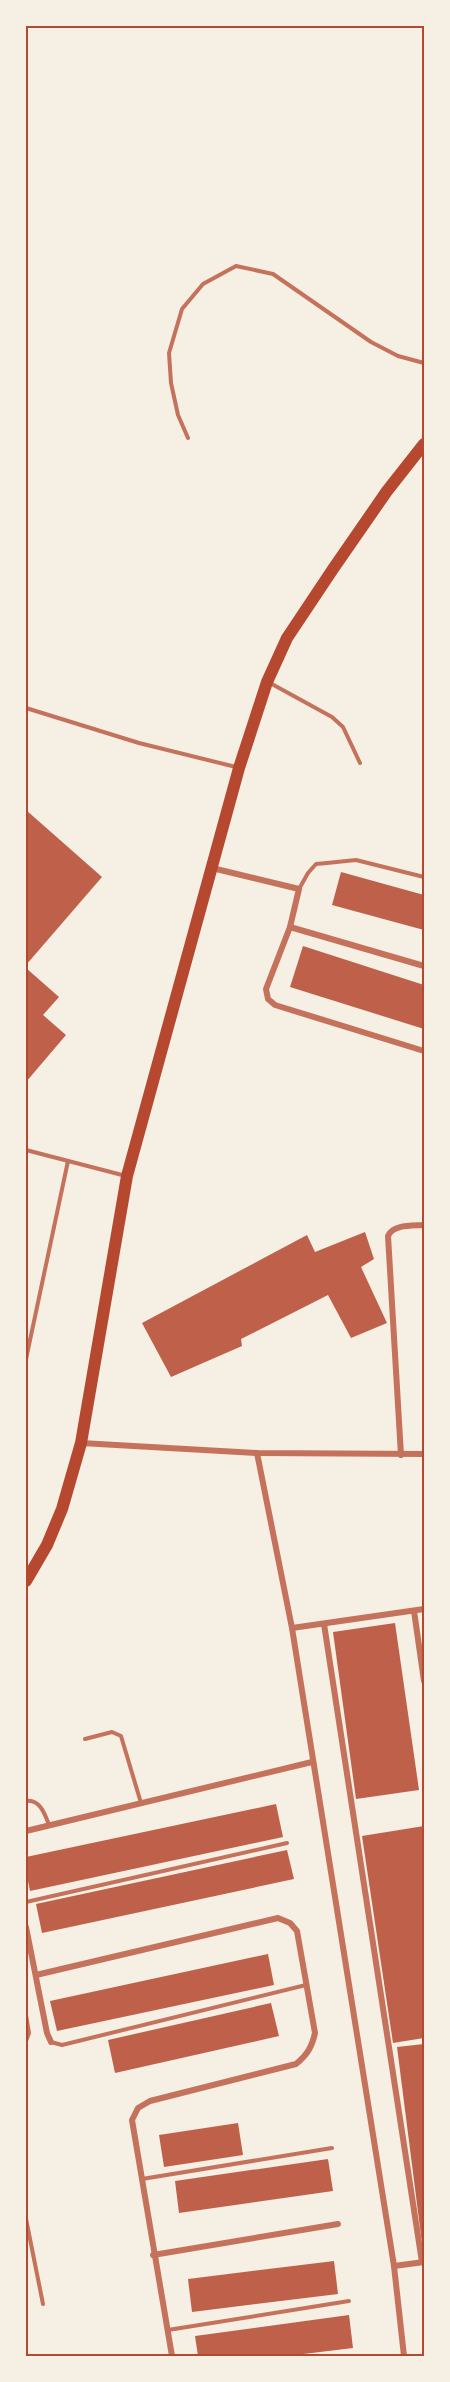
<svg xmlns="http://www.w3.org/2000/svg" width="450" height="2382" font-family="'Sofia Sans Condensed',sans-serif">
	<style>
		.building { fill: #bf614a }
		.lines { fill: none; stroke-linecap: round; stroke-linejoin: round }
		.service { stroke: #c5725c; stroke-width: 4 }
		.minor { stroke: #c5725c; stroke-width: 6 }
		.primary { stroke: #b5482f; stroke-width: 12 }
		.neatline { fill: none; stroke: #b5482f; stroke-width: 2 }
	</style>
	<rect width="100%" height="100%" fill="#f6efe4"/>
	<!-- building -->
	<g class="building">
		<polygon points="26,810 102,877 26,965"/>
		<polygon points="341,872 424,895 424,930 332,905"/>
		<polygon points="303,946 424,985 424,1029 290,987"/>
		<polygon points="26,968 59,997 43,1015 66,1035 26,1082"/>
		<polygon points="365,1232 374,1259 361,1267 387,1323 351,1338 328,1295 241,1339 242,1346 171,1377 142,1323 307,1235 315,1252"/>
		<polygon points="395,1623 419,1790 356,1799 333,1632"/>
		<polygon points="276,1804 283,1837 30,1891 26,1871 26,1857"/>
		<polygon points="424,1826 424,2038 393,2043 362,1836"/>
		<polygon points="287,1850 294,1879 42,1933 36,1904"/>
		<polygon points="268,1954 274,1985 57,2031 50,2001"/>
		<polygon points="271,2003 279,2036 115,2073 108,2040"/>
		<polygon points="424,2044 424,2251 423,2251 397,2047"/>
		<polygon points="238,2123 243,2155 164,2167 159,2135"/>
		<polygon points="328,2159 333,2191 179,2213 175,2181"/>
		<polygon points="334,2261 338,2294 192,2312 188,2279"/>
		<polygon points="349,2315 353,2348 287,2356 198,2356 195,2336"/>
	</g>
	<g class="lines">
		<!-- service -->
		<g class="service">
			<polyline points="188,438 178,415 171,383 169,353 182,309 203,284 236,266 273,274 371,342 398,356 424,363"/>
			<polyline points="270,683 332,717 343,727 360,763"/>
			<polyline points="26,708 139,743 236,767"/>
			<polyline points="299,889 308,873 316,864 327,863 356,860 424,877"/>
			<polyline points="26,1150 126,1176"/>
			<polyline points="26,1359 68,1161"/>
			<polyline points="85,1739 112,1732 121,1736 141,1803"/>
			<path d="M26,1801C40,1799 45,1814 49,1825"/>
			<polyline points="26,1902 287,1843"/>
			<polyline points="26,2015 29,2033 26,2041"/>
			<polyline points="51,2042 62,2045 306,1985"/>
			<polyline points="142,2179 332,2148"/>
			<polyline points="26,2219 43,2304"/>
			<polyline points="168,2330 349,2301"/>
		</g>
		<!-- minor -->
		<g class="minor">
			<polyline points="212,868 299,889 290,927 266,989 268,999 275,1005 424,1051"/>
			<polyline points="290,927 424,966"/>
			<polyline points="81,1443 257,1453 424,1454"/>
			<polyline points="257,1453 292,1628 394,2266 404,2356"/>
			<path d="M401,1455L388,1236C393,1224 413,1226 424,1225"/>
			<polyline points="414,1611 424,1681"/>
			<polyline points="324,1624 422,2262"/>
			<polyline points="292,1628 424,1609"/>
			<polyline points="26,1831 312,1762"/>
			<polyline points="26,1927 47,2033 51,2042"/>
			<path d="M36,1975L278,1918L290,1923L297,1931L315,2033C312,2047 307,2055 296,2064L150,2101L138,2108L132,2120L172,2356"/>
			<polyline points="153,2255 338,2224"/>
			<polyline points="394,2266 424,2262"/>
		</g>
		<!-- primary -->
		<polyline class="primary" points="26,1581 47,1545 62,1509 81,1443 127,1176 239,768 267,682 287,638 333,569 387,491 424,444"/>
	</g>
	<!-- border -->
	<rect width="450" height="2382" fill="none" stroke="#f6efe4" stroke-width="54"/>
	<rect x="27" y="27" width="396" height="2328" class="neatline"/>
</svg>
